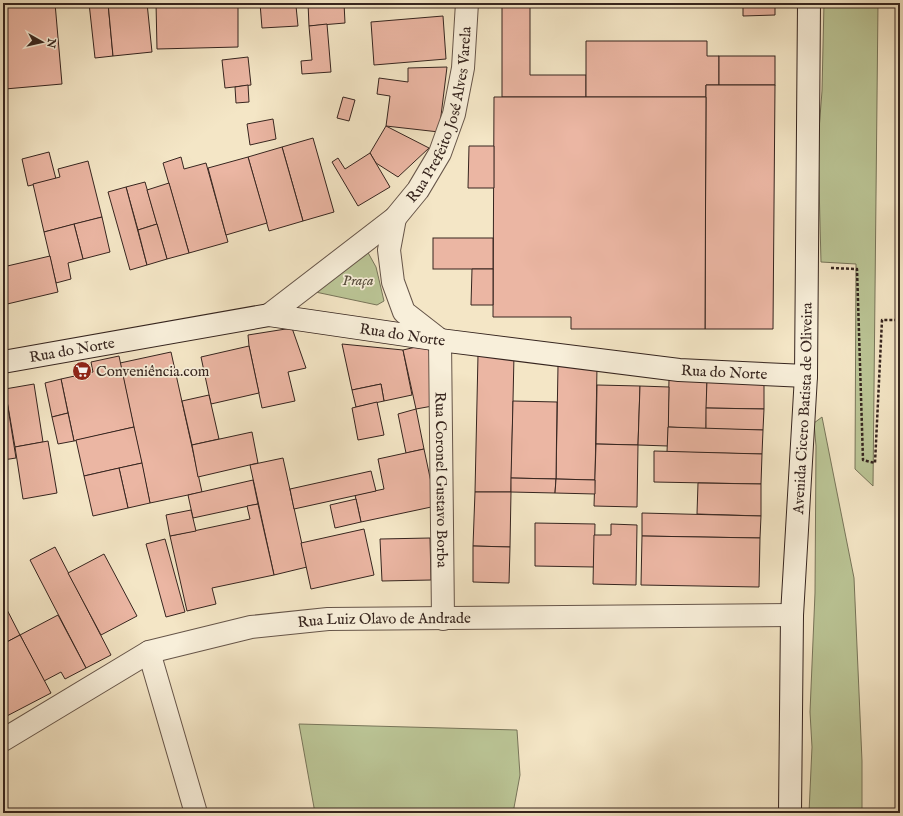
<svg xmlns="http://www.w3.org/2000/svg" width="903" height="816" font-family="'IM FELL English',serif">
	<style>
		.green { fill: #bbc596; stroke: #78755a }
		.building { fill: #ebb6a3; stroke: #36251f }
		.lines { fill: none; stroke-linecap: round; stroke-linejoin: round }
		.minor-casing { stroke: #665549; stroke-width: 24 }
		.secondary-casing { stroke: #36251f; stroke-width: 24 }
		.path { stroke: #36251f; stroke-width: 2.5; stroke-dasharray: 3 2; stroke-linecap: butt }
		.minor { stroke: #f8efda; stroke-width: 22 }
		.secondary { stroke: #f8efda; stroke-width: 22 }
		.labels { text-anchor: middle; stroke-width: 3.5; stroke-linejoin: round; paint-order: stroke }
		.street-label { font-size: 15px; fill: #36251f; stroke: #f8efda }
		.park-label { font-size: 15px; font-style: italic; fill: #574d3d; stroke: #f8efda }
		.poi-label { font-size: 15px; fill: #36251f; stroke: #f8efda; text-anchor: start }
	</style>
	<rect width="100%" height="100%" fill="#f4e6c6"/>
	<filter id="stains"><feTurbulence type="fractalNoise" baseFrequency=".005" numOctaves="4"/><feColorMatrix values="0 0 0 0 .2 0 0 0 0 .09 0 0 0 0 .02 0 0 0 .5 -.17"/></filter>
	<radialGradient id="worn" r=".72"><stop offset=".6" stop-color="#630" stop-opacity="0"/><stop offset="1" stop-color="#630" stop-opacity=".3"/></radialGradient>
	<!-- green -->
	<g class="green">
		<polygon points="824,3 878,3 873,486 855,469 856,264 821,262 818,143 822,91"/>
		<polygon points="366,249 376,267 384,301 377,305 306,290"/>
		<polygon points="822,417 854,578 862,761 862,813 809,813 812,747 810,712 815,593 816,446 814,423"/>
		<polygon points="299,724 517,730 520,775 513,813 315,813"/>
	</g>
	<!-- building -->
	<g class="building">
		<polygon points="3,3 55,3 62,84 5,89 3,59"/>
		<polygon points="89,3 108,3 113,56 95,58"/>
		<polygon points="108,3 147,3 152,52 113,56"/>
		<polygon points="156,3 238,3 238,47 157,49"/>
		<polygon points="260,3 308,3 308,5 296,6 298,26 262,28"/>
		<polygon points="308,3 344,3 345,23 309,26"/>
		<polygon points="743,3 775,3 775,15 743,16"/>
		<polygon points="502,5 530,5 530,75 586,75 586,97 502,97"/>
		<polygon points="443,16 446,59 374,65 371,22"/>
		<polygon points="327,24 331,72 302,74 301,61 312,60 309,26"/>
		<polygon points="586,41 707,41 707,56 719,56 719,85 706,85 706,97 586,97"/>
		<rect x="719" y="56" width="56" height="29"/>
		<polygon points="248,57 251,85 225,88 222,60"/>
		<polygon points="447,67 439,132 386,126 390,96 377,94 379,78 408,82 408,68"/>
		<polygon points="248,85 249,102 236,103 235,87"/>
		<polygon points="706,85 775,85 773,329 705,329"/>
		<polygon points="343,97 355,100 349,121 337,118"/>
		<polygon points="494,97 706,97 705,329 571,329 571,317 493,317"/>
		<polygon points="273,119 276,139 250,145 247,124"/>
		<polygon points="386,126 429,148 398,177 376,163 370,153"/>
		<polygon points="313,138 334,212 303,221 282,147"/>
		<polygon points="469,146 494,146 494,188 468,188"/>
		<polygon points="282,147 303,221 269,231 248,157"/>
		<polygon points="49,152 56,179 28,186 22,159"/>
		<polygon points="370,153 390,187 358,206 332,162 338,158 345,169"/>
		<polygon points="181,157 184,169 206,163 228,242 189,253 163,163"/>
		<polygon points="248,157 267,223 226,235 208,168"/>
		<polygon points="88,161 102,217 44,232 33,184 60,177 58,169"/>
		<polygon points="145,182 157,224 138,230 126,187"/>
		<polygon points="169,183 189,253 167,259 147,190"/>
		<polygon points="126,187 147,265 130,270 108,192"/>
		<polygon points="102,217 110,252 83,259 74,224"/>
		<polygon points="74,224 83,259 68,263 71,279 56,283 44,232"/>
		<polygon points="157,224 167,259 147,265 138,230"/>
		<rect x="433" y="238" width="60" height="31"/>
		<polygon points="50,256 58,292 3,305 3,267"/>
		<polygon points="472,269 493,269 493,305 471,305"/>
		<polygon points="292,328 306,368 288,372 295,401 262,408 249,346 248,335"/>
		<polygon points="342,344 403,350 412,395 384,401 381,384 352,390"/>
		<polygon points="429,344 438,405 416,409 403,350"/>
		<polygon points="249,346 259,393 211,404 201,357"/>
		<polygon points="171,352 202,492 150,503 120,363"/>
		<polygon points="478,355 514,355 511,492 475,492"/>
		<polygon points="119,356 134,427 74,441 61,379 93,372 91,362"/>
		<polygon points="558,366 597,367 595,480 556,479"/>
		<polygon points="61,379 68,413 52,417 45,383"/>
		<polygon points="669,379 707,380 706,429 668,427"/>
		<polygon points="707,380 764,381 764,409 706,408"/>
		<polygon points="34,384 43,442 15,447 5,389"/>
		<polygon points="381,384 384,401 356,407 352,390"/>
		<polygon points="597,385 640,386 638,445 596,444"/>
		<polygon points="640,386 669,387 668,446 638,445"/>
		<polygon points="5,389 16,458 3,460 3,390"/>
		<polygon points="209,395 219,439 192,445 182,401"/>
		<polygon points="513,401 557,402 556,479 511,478"/>
		<polygon points="377,402 384,435 358,440 352,408"/>
		<polygon points="706,408 764,409 763,430 706,429"/>
		<polygon points="416,409 424,449 406,453 398,414"/>
		<polygon points="68,413 74,441 58,444 52,417"/>
		<polygon points="134,427 142,463 84,476 76,440"/>
		<polygon points="668,427 763,430 762,454 667,452"/>
		<polygon points="252,432 258,463 198,477 192,445"/>
		<polygon points="48,441 57,493 23,499 15,447"/>
		<polygon points="596,444 638,445 637,507 594,506"/>
		<polygon points="424,449 436,506 361,522 355,495 384,489 378,459"/>
		<polygon points="654,451 762,454 761,484 654,482"/>
		<polygon points="283,458 307,567 274,575 250,465"/>
		<polygon points="142,463 150,503 128,508 119,468"/>
		<polygon points="119,468 128,508 93,516 84,476"/>
		<polygon points="371,471 376,491 294,509 290,489"/>
		<polygon points="511,478 556,479 555,493 511,492"/>
		<polygon points="556,479 595,480 595,494 555,493"/>
		<polygon points="253,480 258,504 193,518 188,495"/>
		<polygon points="698,483 761,484 761,516 697,514"/>
		<polygon points="475,492 511,492 510,547 473,546"/>
		<polygon points="356,499 361,522 335,528 330,505"/>
		<polygon points="258,504 274,575 212,588 216,604 187,611 170,536 250,519 247,506"/>
		<polygon points="191,510 196,531 170,536 166,515"/>
		<polygon points="642,513 761,516 760,538 642,536"/>
		<polygon points="535,523 595,524 594,567 535,566"/>
		<polygon points="611,524 637,525 636,585 593,584 594,535 611,535"/>
		<polygon points="364,529 374,575 311,589 301,543"/>
		<polygon points="642,536 760,538 759,587 641,585"/>
		<polygon points="430,538 431,580 382,581 380,539"/>
		<polygon points="165,539 185,612 166,617 146,544"/>
		<polygon points="473,546 510,547 509,583 473,582"/>
		<polygon points="55,547 111,655 86,668 30,560"/>
		<polygon points="104,554 137,616 101,635 68,573"/>
		<polygon points="3,602 20,635 3,644"/>
		<polygon points="58,615 86,668 65,679 61,672 44,681 20,635"/>
		<polygon points="20,635 51,693 3,718 3,644"/>
	</g>
	<g class="lines">
		<defs>
			<g id="minor">
				<path id="s1" d="M395,218L389,250L393,282L404,312L440,340L443,619"/>
				<path id="s2" d="M269,315L395,218L418,190L440,153L454,114L463,68L467,3"/>
				<polyline points="149,652 196,813"/>
				<path id="s3" d="M3,740L149,652L251,627L328,619L792,615"/>
			</g>
			<g id="secondary">
				<path id="s4" d="M3,362L269,315L440,340L679,370L806,376"/>
				<path id="s5" d="M790,813L792,615L806,376L809,3"/>
			</g>
		</defs>
		<!-- minor casing -->
		<use href="#minor" class="minor-casing"/>
		<!-- secondary casing -->
		<use href="#secondary" class="secondary-casing"/>
		<!-- path -->
		<polyline class="path" points="831,268 857,269 863,460 875,463 882,320 900,320"/>
		<!-- minor -->
		<use href="#minor" class="minor"/>
		<!-- secondary -->
		<use href="#secondary" class="secondary"/>
	</g>
	<!-- icons -->
	<defs>
		<symbol id="supermarket-disc" viewBox="-11 -11 22 22"><circle r="9.5" fill="#8f2418" stroke="#f8efda"/><path d="M-6-5.5h2.5l.6 2H6L4.5 2H-2.5L-4.4-4H-6ZM-1.5 3.2a1.3 1.3 0 1 0 .1 0ZM3 3.2a1.3 1.3 0 1 0 .1 0Z" fill="#fff"/></symbol>
	</defs>
	<g fill-rule="evenodd">
		<use href="#supermarket-disc" x="71" y="360" width="22" height="22"/>
	</g>
	<g class="labels">
		<!-- street labels -->
		<g class="street-label">
			<text dy="5" stroke="none"><textPath href="#s2" startOffset="275">Rua Prefeito José Alves Varela</textPath></text>
			<text dy="5" stroke="none"><textPath href="#s4" startOffset="405">Rua do Norte</textPath></text>
			<text dy="5" stroke="none"><textPath href="#s4" startOffset="70">Rua do Norte</textPath></text>
			<text dy="5" stroke="none"><textPath href="#s4" startOffset="729">Rua do Norte</textPath></text>
			<text dy="5" stroke="none"><textPath href="#s5" startOffset="405">Avenida Cicero Batista de Oliveira</textPath></text>
			<text dy="5" stroke="none"><textPath href="#s1" startOffset="282">Rua Coronel Gustavo Borba</textPath></text>
			<text dy="5" stroke="none"><textPath href="#s3" startOffset="409">Rua Luiz Olavo de Andrade</textPath></text>
		</g>
		<!-- park labels -->
		<g class="park-label">
			<text x="358" y="285">Praça</text>
		</g>
		<!-- poi labels -->
		<g class="poi-label">
			<text x="96" y="376">Conveniência.com</text>
		</g>
	</g>
	<!-- margin -->
	<rect width="903" height="816" fill="none" stroke="#f4e6c6" stroke-width="16"/>
	<rect x="4" y="4" width="895" height="808" fill="none" stroke="#36251f" stroke-width="2"/>
	<rect x="8" y="8" width="887" height="800" fill="none" stroke="#36251f"/>
	<!-- north arrow -->
	<g transform="translate(42 42) rotate(98)" stroke="#f8efda" stroke-width="3" paint-order="stroke">
	<path d="M0-3L7 15L0 10L-7 15Z" fill="#36251f"/>
	<text y="-6" font-size="11" font-weight="bold" text-anchor="middle" fill="#36251f">N</text>
	</g>
	<rect width="100%" height="100%" filter="url(#stains)"/>
	<rect width="100%" height="100%" fill="url(#worn)"/>
</svg>
